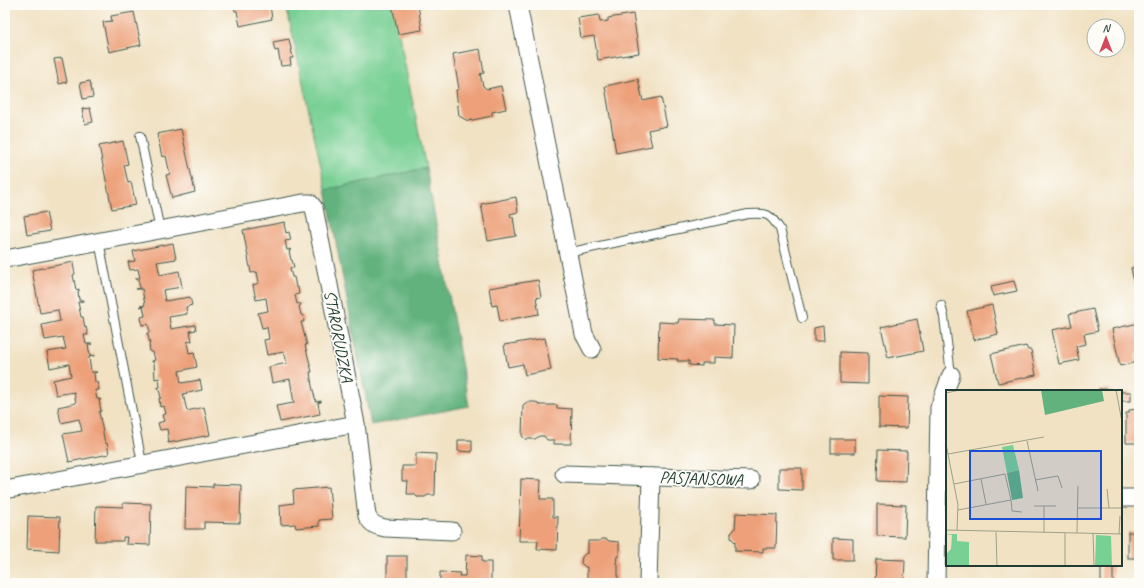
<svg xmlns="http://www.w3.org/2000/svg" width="1144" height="588" font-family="Caveat,sans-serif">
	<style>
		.green { fill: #79d095; stroke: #4c8664 }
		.forest { fill: #62b27e; stroke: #407859 }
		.building { fill: #eda079 }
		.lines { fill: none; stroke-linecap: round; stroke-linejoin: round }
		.service-casing { stroke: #3e564a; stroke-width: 10 }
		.minor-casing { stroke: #3e564a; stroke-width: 19 }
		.service { stroke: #fff; stroke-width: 8 }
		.minor { stroke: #fff; stroke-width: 17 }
		.labels { text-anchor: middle; stroke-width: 3.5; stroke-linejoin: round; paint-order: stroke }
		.street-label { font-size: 17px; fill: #1f3d34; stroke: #fdfcf7 }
		.inset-road { fill: none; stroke: #9da08a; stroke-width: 1 }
		.view { fill: #1d4ed8; fill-opacity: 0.15; stroke: #1d4ed8; stroke-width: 2 }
		.inset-edge { fill: none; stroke: #1f3d34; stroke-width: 2 }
	</style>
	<rect width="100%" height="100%" fill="#fdfcf7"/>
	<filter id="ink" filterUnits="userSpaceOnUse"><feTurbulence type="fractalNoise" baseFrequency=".025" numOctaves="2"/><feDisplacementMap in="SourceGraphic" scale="8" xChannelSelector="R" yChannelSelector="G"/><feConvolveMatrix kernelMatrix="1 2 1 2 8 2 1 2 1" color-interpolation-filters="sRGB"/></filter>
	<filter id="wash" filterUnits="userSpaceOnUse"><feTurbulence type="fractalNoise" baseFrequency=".012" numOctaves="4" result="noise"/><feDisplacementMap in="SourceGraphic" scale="16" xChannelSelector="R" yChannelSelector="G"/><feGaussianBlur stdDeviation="0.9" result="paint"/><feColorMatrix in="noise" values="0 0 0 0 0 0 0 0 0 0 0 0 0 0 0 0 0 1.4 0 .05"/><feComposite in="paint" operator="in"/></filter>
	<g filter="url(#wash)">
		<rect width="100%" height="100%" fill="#f1e2c4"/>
		<!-- green -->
		<polygon class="green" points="286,5 393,5 426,168 326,190"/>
		<!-- forest -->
		<polygon class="forest" points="426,168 469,406 371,425 326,190"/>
		<g id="blocks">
			<!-- building -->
			<g class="building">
				<polygon points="234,5 270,5 272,19 240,26 237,11 235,11"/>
				<polygon points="392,5 418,5 422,30 398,34"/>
				<polygon points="134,12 141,45 109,52 103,22 112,21 111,16"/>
				<polygon points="633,14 639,53 598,60 594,36 581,38 578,18 599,15 600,22 608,21 608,18"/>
				<polygon points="289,39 293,58 290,58 291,65 281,66 278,50 275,51 273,42"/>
				<polygon points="480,49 484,73 480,74 483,86 487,89 501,86 506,109 492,112 492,116 468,121 459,116 456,90 459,89 453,54"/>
				<polygon points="62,58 67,82 59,84 54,59"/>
				<polygon points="638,79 643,101 661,97 667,126 648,130 652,146 616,153 605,86"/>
				<polygon points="90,81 93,97 83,99 80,83"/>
				<polygon points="90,108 93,122 85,124 82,109"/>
				<polygon points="181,129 195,192 172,198 166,175 170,174 166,156 162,157 157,134"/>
				<polygon points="123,141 128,164 124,165 128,183 131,182 136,205 112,209 99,146"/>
				<polygon points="516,197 518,212 510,214 511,217 513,217 516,236 488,241 481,204"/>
				<polygon points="46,212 50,231 27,235 24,216"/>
				<polygon points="285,222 286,223 284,224 286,233 289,232 291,240 285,241 287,250 290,249 291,250 289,251 291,260 292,260 294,267 290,268 292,277 294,277 296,287 298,287 299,294 295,295 297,304 300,303 301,305 299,306 301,315 303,315 304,322 301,322 307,345 305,345 312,372 310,372 312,386 316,402 321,401 321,402 318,403 320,414 280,422 276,406 294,403 290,379 272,383 269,367 287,363 284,352 267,355 264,340 269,339 267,327 262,328 258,313 268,311 266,298 256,300 253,285 259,283 257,272 251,273 243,230"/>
				<polygon points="173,243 176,259 157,262 160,275 179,271 182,287 163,290 165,301 190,297 192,305 186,307 187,314 169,317 171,329 195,325 196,330 190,331 192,341 187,342 189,353 194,352 197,367 179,371 181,383 200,380 202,390 183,394 187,411 204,407 210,435 168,443 168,442 169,442 167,429 160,430 158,423 164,421 162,415 166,414 164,406 160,407 159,398 161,398 159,389 157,388 160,387 159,378 155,379 154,362 152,362 152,361 155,360 153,352 150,352 149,344 150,344 148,335 147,335 147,333 150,332 148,324 142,325 141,317 145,316 143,306 140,307 140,306 145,305 142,289 136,289 140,288 138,279 136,280 136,278 140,278 138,269 130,270 128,262 135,261 133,251"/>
				<polygon points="74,262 74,263 73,264 75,274 73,275 76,290 79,289 79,291 78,291 79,300 83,300 83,301 78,302 81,317 83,317 85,328 86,327 88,335 84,335 86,344 92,344 88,345 90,356 94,355 94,356 89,357 91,372 97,372 94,373 95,382 97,382 99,390 95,390 97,399 100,399 101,400 99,400 101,411 99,412 105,443 107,443 109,454 69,462 63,434 82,431 79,419 61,423 58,407 76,403 74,392 56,395 53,380 71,376 69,364 50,368 47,352 66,349 63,337 45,340 42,325 60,321 58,310 40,313 32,270"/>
				<polygon points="1139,266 1139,297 1137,297 1131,268"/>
				<polygon points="538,280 541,297 536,298 539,314 500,321 497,305 492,306 489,288"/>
				<polygon points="1014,281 1017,291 993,296 991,286"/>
				<polygon points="992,305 998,334 974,340 967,311"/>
				<polygon points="1093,309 1098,331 1084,334 1086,344 1076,346 1079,360 1059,364 1052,330 1072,326 1069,314"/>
				<polygon points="679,319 715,320 715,324 734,325 733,358 714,357 714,363 702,363 702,366 689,365 689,361 677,361 678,359 658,358 659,322 678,323"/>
				<polygon points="917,319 923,351 888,358 881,327"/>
				<polygon points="1139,323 1139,354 1135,355 1137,362 1120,366 1112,329"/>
				<polygon points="823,326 824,341 814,341 814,328"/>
				<polygon points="545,338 551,370 525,375 523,364 508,367 504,345"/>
				<polygon points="1026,346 1028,350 1031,350 1036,375 998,383 991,354"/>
				<polygon points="840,352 868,353 868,384 840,383"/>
				<rect x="1099" y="389" width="12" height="2"/>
				<rect x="1121" y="392" width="10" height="9"/>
				<polygon points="879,396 908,397 907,428 879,427"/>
				<polygon points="527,402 536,402 539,405 557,405 557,408 572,409 571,444 554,444 554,440 547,440 544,436 539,436 535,439 525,439 522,436 523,405"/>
				<polygon points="1139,409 1139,443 1126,443 1126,413 1129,413 1129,410"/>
				<rect x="831" y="439" width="24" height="14"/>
				<polygon points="458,440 472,440 472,452 458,451"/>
				<polygon points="878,450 907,451 906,482 877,481"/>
				<polygon points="416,453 436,454 435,495 428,495 425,497 417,497 414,494 407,494 408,481 402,481 402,466 416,466"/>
				<polygon points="779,468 802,468 802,490 779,489"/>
				<polygon points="521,479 541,480 540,499 553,499 553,517 558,517 557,550 537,549 538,541 519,541"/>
				<polygon points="213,484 241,485 240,523 204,522 204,529 185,529 186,486 213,487"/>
				<polygon points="329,487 332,519 319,520 319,526 296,528 295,524 281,525 280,505 294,503 293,490"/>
				<polygon points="123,503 151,504 150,545 126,544 127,537 123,537 123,541 95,541 96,506 123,507"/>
				<polygon points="877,504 906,505 905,537 877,536"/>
				<polygon points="736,513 777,515 776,548 763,548 763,552 735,551 735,542 731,538 731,533 735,529"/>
				<polygon points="28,516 60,517 59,551 27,549"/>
				<rect x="1128" y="532" width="11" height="26"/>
				<polygon points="833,538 853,539 853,560 833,560"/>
				<polygon points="602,539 606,539 609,541 619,542 619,556 617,556 616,564 618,564 618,583 587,583 587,567 585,567 581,563 582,557 586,553 588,554 588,541 599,541"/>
				<polygon points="466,555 482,556 482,562 491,562 491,583 440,583 440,572 460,573 459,576 465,576"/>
				<rect x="387" y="556" width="20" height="27"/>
				<polygon points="876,559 905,560 904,583 875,583"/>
				<rect x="1101" y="565" width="12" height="18"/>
			</g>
		</g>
	</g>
	<g filter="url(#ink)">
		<use href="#blocks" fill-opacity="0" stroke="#3e564a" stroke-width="1"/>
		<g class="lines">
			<defs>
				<g id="service">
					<polyline points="140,136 160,230"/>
					<polyline points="99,241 142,463"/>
					<path d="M567,253L748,214C768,213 769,213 780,229L802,318"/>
					<polyline points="941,305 944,317 951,375"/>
				</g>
				<g id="minor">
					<polyline points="518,5 584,334 592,349"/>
					<polyline points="5,259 303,203 310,203 314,208 356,424 5,490"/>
					<path d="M356,424L367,516C372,525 376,526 385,528L452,531"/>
					<polyline points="564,474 751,480"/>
					<polyline points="1121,498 1139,498"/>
					<polyline points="648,583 651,477"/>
					<polyline points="936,583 939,408 951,375"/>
				</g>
			</defs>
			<!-- service casing -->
			<use href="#service" class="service-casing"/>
			<!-- minor casing -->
			<use href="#minor" class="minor-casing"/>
			<!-- service -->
			<use href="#service" class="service"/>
			<!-- minor -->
			<use href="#minor" class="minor"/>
		</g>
	</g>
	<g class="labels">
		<!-- street labels -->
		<g class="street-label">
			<text transform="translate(339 336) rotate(79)" y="6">STARORUDZKA</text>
			<text transform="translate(701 478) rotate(2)" y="6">PASJANSOWA</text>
		</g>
	</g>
	<!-- overview -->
	<g transform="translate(946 390)">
		<rect width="176" height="176" fill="#f1e2c4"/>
		<path d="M67,55L73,80L61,83L56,57ZM0,144H11V151L23,152V176H0V164L5,159L6,145ZM150,145L165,146L166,176H149Z" fill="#79d095"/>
		<path d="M95,0H156L158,11L99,25ZM73,80L77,108L66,110L61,83Z" fill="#62b27e"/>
		<path class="inset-road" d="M170,0L176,32M0,3L14,0M81,51L92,101M0,54L12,115L11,140M2,64L98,47M35,89L40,114M89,90L112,86L116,98M8,94L59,84L65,110L12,120M161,99L163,118M65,110L66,121L76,122M88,116H110M131,118H176M0,140L176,144M50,142L51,176M98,143V116M119,143V176M131,143L132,96M147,143L148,176M173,144L174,126"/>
		<path class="view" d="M24,61H155V129H24Z"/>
		<rect width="176" height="176" class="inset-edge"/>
	</g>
	<!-- margin -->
	<rect width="1144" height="588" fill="none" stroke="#fdfcf7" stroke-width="20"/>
	<!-- north arrow -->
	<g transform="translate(1106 38)"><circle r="19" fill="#fdfcf7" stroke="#a4b0a9"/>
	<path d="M0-3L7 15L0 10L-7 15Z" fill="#d1495b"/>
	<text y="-6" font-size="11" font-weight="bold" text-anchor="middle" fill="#1f3d34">N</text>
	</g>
</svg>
